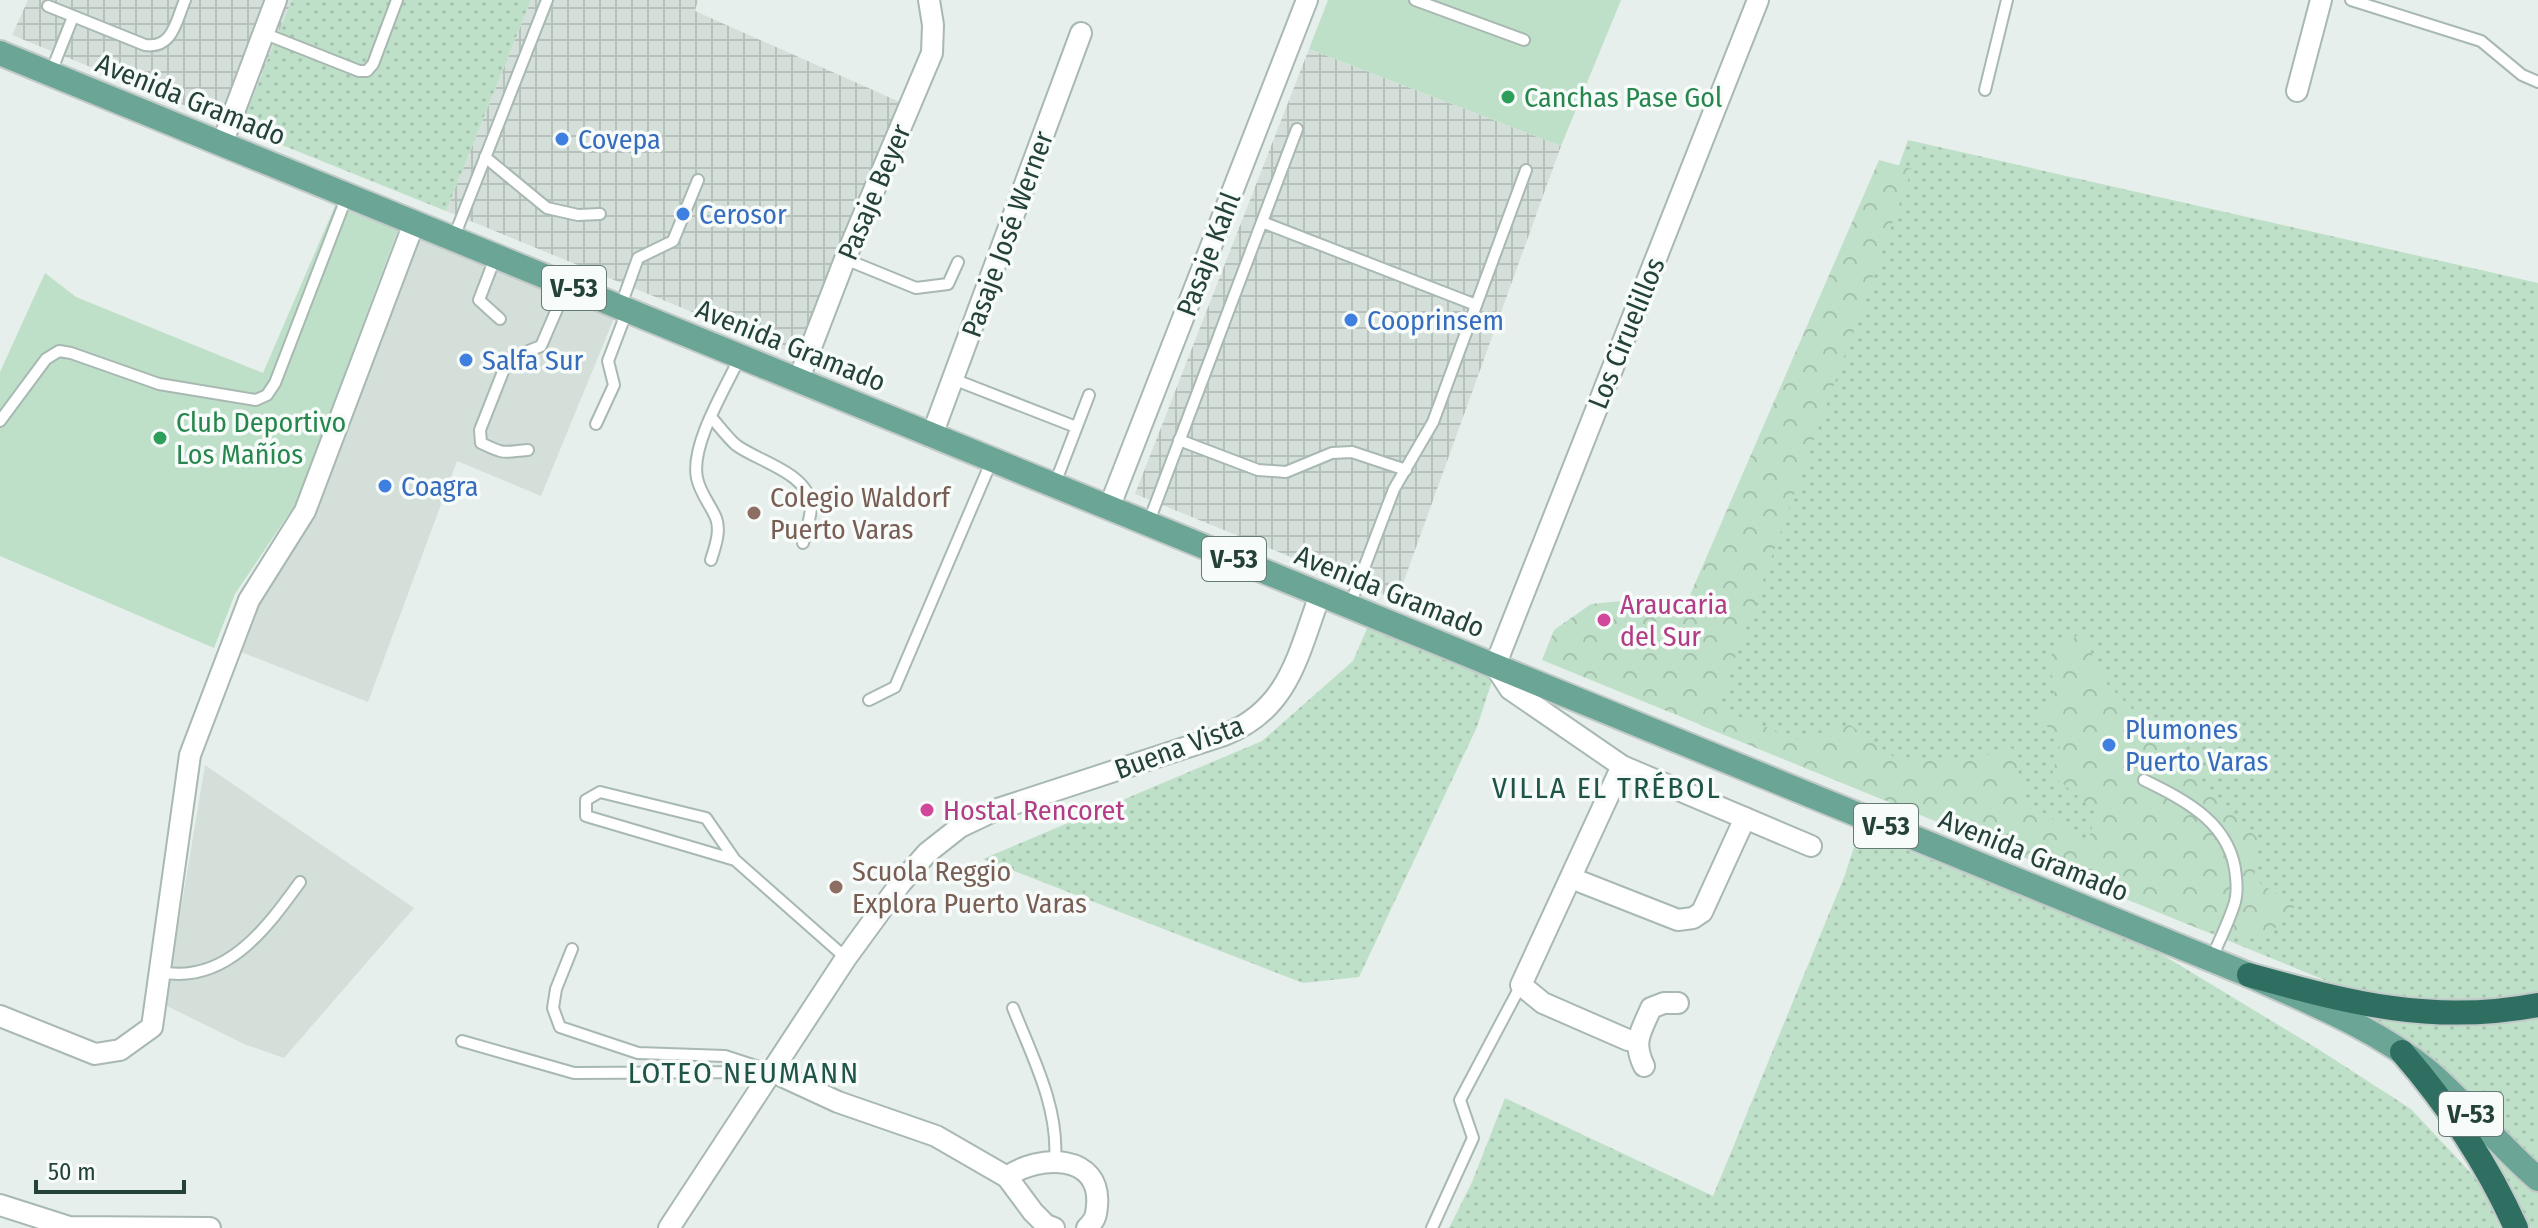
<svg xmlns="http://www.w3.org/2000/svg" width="2538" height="1228" font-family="'Fira Sans Condensed',sans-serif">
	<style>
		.built { fill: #d4dfda }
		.industrial { fill: url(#industrial-grid) }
		.grass { fill: url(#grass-dots) }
		.forest { fill: url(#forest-crowns) }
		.pitch { fill: #bfe0c8 }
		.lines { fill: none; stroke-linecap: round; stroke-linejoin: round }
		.lane-casing { stroke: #a8b8b2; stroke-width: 14 }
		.street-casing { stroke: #a8b8b2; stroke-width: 24 }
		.primary-casing { stroke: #c2cac8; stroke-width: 28 }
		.highway-casing { stroke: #c2cac8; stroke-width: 28 }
		.lane { stroke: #fff; stroke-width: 10 }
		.street { stroke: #fff; stroke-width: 20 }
		.primary { stroke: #6aa596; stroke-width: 24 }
		.highway { stroke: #2f6f62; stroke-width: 24 }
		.leisure-dot { fill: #2e9e5b; stroke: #f7fbf9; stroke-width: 3 }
		.shop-dot { fill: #3f7fe0; stroke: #f7fbf9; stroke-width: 3 }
		.education-dot { fill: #8d6e63; stroke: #f7fbf9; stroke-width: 3 }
		.hotel-dot { fill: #d1479c; stroke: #f7fbf9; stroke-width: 3 }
		.labels { text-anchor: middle; stroke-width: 7; stroke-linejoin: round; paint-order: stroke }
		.shield { fill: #f7fbf9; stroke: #637a73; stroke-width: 2 }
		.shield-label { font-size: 26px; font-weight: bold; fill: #24423a }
		.leisure-label { font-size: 28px; fill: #27864d; stroke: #f7fbf9; text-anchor: start }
		.street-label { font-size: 28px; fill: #24423a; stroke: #f7fbf9 }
		.shop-label { font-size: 28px; fill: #366cbe; stroke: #f7fbf9; text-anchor: start }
		.education-label { font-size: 28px; fill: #785e54; stroke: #f7fbf9; text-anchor: start }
		.hotel-label { font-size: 28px; fill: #b23c85; stroke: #f7fbf9; text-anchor: start }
		.neighbourhood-label { font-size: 30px; letter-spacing: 2px; fill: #1f5548; stroke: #f7fbf9 }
	</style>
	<defs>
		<pattern id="industrial-grid" width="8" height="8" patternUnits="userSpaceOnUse" patternTransform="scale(2)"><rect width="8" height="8" fill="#d4dfda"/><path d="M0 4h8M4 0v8" fill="none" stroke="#b6c1bc"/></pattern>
		<pattern id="grass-dots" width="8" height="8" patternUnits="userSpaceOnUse" patternTransform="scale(2)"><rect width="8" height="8" fill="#bfe0c8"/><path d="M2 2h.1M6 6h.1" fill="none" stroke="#a4c1ad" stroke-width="1.8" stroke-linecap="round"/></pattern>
		<pattern id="forest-crowns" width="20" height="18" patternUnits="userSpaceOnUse" patternTransform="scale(2)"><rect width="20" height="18" fill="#bfe0c8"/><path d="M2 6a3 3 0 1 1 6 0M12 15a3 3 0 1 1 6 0" fill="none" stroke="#a4c1ad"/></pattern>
	</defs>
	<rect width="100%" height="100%" fill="#e6efeb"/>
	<!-- built -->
	<g class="built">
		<polygon points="416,236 615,316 541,496 457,461 368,702 241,652 255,608"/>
		<polygon points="205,765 414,908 284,1058 244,1044 165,1005"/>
	</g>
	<!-- industrial -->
	<g class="industrial">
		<polygon points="28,0 292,0 240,128 12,35"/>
		<polygon points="531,0 698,0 695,11 909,106 804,358 446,211"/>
		<polygon points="1309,49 1561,146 1397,600 1135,494"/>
	</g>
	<!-- grass -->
	<g class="grass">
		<polygon points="292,0 531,0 446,211 240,128"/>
		<polygon points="1908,140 2538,283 2538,1228 2531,1228 2490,1150 2452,1093 2418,1053 2327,981 1700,725"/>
		<polygon points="1368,626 1493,678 1477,727 1359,977 1303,983 983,859 1262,741 1353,661"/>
		<polygon points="1859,831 2148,946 2318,1049 2411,1109 2483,1186 2500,1228 1449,1228 1472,1182 1505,1098 1713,1196 1845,875"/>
	</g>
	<!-- forest -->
	<polygon class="forest" points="1879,160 1912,169 1717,708 1797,739 1850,725 1892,756 1963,762 2012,748 2026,801 2088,843 2096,811 2052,775 2061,743 2040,718 2057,688 2045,659 2082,632 2104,681 2137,714 2162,729 2183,761 2259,840 2254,879 2295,906 2268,936 2202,930 1542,660 1554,630 1591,604 1632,600 1680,618"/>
	<!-- pitch -->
	<g class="pitch">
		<polygon points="1328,0 1621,0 1561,146 1309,49"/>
		<polygon points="335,206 398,230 296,503 235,594 214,648 0,556 0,372 45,273 76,297 263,373"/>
	</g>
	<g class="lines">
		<defs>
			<g id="lane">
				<polyline points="1415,0 1524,40"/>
				<polyline points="2351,0 2481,41 2522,75 2538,82"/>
				<path d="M48,6L145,45C173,49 176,21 185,0"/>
				<polyline points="263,33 359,71 367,71 373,64 397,0"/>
				<polyline points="51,72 73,17"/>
				<polyline points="1985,90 2007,0"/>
				<polyline points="485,157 547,208 578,215 600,214"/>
				<polyline points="1262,222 1476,305"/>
				<polyline points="454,237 547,0"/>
				<polyline points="495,258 479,300 500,319"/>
				<polyline points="845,259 916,288 948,284 958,262"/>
				<polyline points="620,308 638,258 673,241 698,180"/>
				<polyline points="953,379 1076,427"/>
				<path d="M711,417C719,426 727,437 736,445C759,462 809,473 811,506C811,517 806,532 803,543"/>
				<polyline points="0,421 46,359 59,351 71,353 159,384 256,400 267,395 275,383 347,196"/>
				<polyline points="596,424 614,385 608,361 627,311"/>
				<polyline points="1179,440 1258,470 1286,472 1332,453 1352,452 1406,470"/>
				<path d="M528,450C502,452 506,455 481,443L480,430L508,359L541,346L567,286"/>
				<polyline points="1054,486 1089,395"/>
				<polyline points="1148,524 1297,129"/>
				<path d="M711,560C715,547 721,531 716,518C710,504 700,493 697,478C690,445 726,387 740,357"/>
				<polyline points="1350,605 1394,489 1433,422 1526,170"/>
				<polyline points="869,700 895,687 992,460"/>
				<path d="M2144,780C2187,801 2232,824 2236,877C2237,886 2237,894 2235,902C2229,922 2219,941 2211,960"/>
				<polyline points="735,860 586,816 586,800 600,792 706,818 735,860 846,958"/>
				<polyline points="572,949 556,989 553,1008 560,1027 638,1053 725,1056 765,1069"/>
				<path d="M160,972C225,985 266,929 300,882"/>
				<path d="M1013,1008C1032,1056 1059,1107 1055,1160"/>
				<polyline points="462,1041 574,1073 771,1072"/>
				<polyline points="1432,1228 1473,1138 1460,1100 1521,985"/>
			</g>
			<g id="street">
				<polyline points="1758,0 1495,666 1510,689 1622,766 1811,846"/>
				<polyline points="2297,91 2321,0"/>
				<polyline points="222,144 276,0"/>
				<polyline points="798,381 845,259 932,53 933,25 929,0"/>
				<polyline points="932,435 1081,33"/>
				<polyline points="1109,508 1307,0"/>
				<polyline points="1622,766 1521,985 1543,1003 1628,1040 1637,1041"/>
				<polyline points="1571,878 1678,920 1693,918 1702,912 1745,818"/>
				<polyline points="0,1016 95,1054 120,1050 152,1027 190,755 249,600 305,511 414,223"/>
				<path d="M1644,1066C1632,1041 1641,1032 1651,1008L1664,1003H1678"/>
				<polyline points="773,1072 838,1102 936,1136 1007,1177 1033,1212 1046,1225 1054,1228"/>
				<path d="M1007,1177C1038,1154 1102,1153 1097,1206C1096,1217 1095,1220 1087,1228"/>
				<polyline points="0,1205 69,1227 210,1228"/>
				<path d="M669,1228L846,958L900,884L927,853L960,827L998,809L1224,735C1289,710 1298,654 1320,595"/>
			</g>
			<path id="primary" d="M0,53L2249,975C2311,1003 2375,1028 2428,1071C2467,1104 2499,1146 2538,1179"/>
			<g id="highway">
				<path d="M2249,975C2350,1003 2433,1025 2538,1005"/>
				<path d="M2402,1052C2448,1105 2487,1163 2516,1228"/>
			</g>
		</defs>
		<!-- lane casing -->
		<use href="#lane" class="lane-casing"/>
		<!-- street casing -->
		<use href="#street" class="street-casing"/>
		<!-- primary casing -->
		<use href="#primary" class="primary-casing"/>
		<!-- highway casing -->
		<use href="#highway" class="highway-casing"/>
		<!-- lane -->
		<use href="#lane" class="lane"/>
		<!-- street -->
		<use href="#street" class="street"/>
		<!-- primary -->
		<use href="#primary" class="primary"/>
		<!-- highway -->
		<use href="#highway" class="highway"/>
	</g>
	<!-- markers -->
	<g class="leisure-dot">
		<circle cx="1508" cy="97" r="8"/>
		<circle cx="160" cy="438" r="8"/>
	</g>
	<g class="shop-dot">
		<circle cx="562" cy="139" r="8"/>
		<circle cx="683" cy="214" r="8"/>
		<circle cx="1351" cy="320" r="8"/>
		<circle cx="466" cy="360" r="8"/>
		<circle cx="385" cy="486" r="8"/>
		<circle cx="2109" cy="745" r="8"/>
	</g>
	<g class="education-dot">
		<circle cx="754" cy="513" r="8"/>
		<circle cx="836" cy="887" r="8"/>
	</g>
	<g class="hotel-dot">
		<circle cx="1604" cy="620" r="8"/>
		<circle cx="927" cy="810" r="8"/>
	</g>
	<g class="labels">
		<!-- shield labels -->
		<g class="shield">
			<rect x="542" y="266" width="64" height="44" rx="6"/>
			<rect x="1202" y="537" width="64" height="44" rx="6"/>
			<rect x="1854" y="804" width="64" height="44" rx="6"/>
			<rect x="2439" y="1092" width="64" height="44" rx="6"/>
		</g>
		<g class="shield-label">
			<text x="574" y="297">V-53</text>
			<text x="1234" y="568">V-53</text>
			<text x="1886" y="835">V-53</text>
			<text x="2471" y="1123">V-53</text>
		</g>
		<!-- leisure labels -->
		<g class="leisure-label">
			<text x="1524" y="107">Canchas Pase Gol</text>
			<text x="176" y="432">Club Deportivo<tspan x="176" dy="32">Los Mañíos</tspan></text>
		</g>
		<!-- street labels -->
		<g class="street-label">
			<text transform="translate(191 99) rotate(22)" y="10">Avenida Gramado</text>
			<text transform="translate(874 192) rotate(-67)" y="10">Pasaje Beyer</text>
			<text transform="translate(1007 234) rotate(-70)" y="10">Pasaje José Werner</text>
			<text transform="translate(1208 254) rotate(-69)" y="10">Pasaje Kahl</text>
			<text transform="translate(1626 333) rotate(-68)" y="10">Los Ciruelillos</text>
			<text transform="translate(791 345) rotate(22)" y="10">Avenida Gramado</text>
			<text transform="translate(1390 591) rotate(22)" y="10">Avenida Gramado</text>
			<text transform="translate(1179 747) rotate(-20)" y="10">Buena Vista</text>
			<text transform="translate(2034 855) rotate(22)" y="10">Avenida Gramado</text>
		</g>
		<!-- shop labels -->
		<g class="shop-label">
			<text x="578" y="149">Covepa</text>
			<text x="699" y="224">Cerosor</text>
			<text x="1367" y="330">Cooprinsem</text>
			<text x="482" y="370">Salfa Sur</text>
			<text x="401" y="496">Coagra</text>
			<text x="2125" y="739">Plumones<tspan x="2125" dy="32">Puerto Varas</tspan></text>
		</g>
		<!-- education labels -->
		<g class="education-label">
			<text x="770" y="507">Colegio Waldorf<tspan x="770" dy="32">Puerto Varas</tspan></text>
			<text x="852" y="881">Scuola Reggio<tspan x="852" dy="32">Explora Puerto Varas</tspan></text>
		</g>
		<!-- hotel labels -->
		<g class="hotel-label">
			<text x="1620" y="614">Araucaria<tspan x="1620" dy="32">del Sur</tspan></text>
			<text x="943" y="820">Hostal Rencoret</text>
		</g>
		<!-- neighbourhood labels -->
		<g class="neighbourhood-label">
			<text x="1607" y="798">VILLA EL TRÉBOL</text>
			<text x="744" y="1083">LOTEO NEUMANN</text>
		</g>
	</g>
	<!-- scale -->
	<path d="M36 1180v12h148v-12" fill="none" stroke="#24423a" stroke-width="4"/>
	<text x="48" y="1180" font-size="24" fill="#24423a" stroke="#f7fbf9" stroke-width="6" paint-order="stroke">50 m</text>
</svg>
